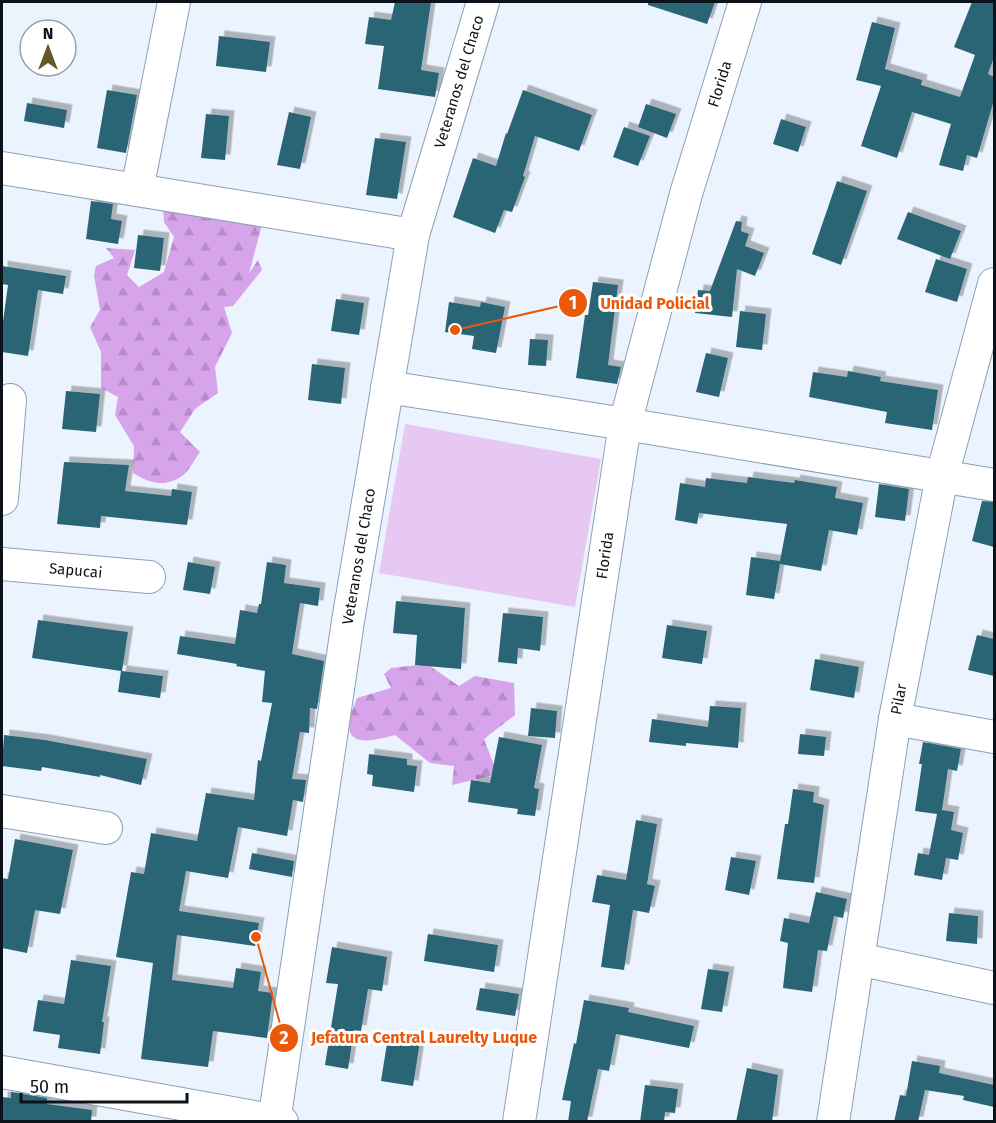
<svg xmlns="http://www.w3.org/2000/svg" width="996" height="1123" font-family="'Fira Sans',sans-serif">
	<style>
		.forest { fill: url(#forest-firs) }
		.park { fill: #e7c8f3 }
		.building { fill: #2a6576; filter: url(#shadow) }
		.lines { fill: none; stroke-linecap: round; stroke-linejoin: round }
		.minor-casing { stroke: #8ca0b8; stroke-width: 34 }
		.minor { stroke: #fff; stroke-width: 32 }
		.labels { text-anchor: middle; stroke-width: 6; stroke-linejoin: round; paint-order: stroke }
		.street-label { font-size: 15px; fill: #0b121a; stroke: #fff }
		.leader { fill: none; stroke: #e8590c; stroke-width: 2 }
		.callout-dot { fill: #e8590c; stroke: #fff; stroke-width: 2 }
		.mark-label { font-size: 18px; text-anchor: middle; font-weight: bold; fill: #fff }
		.callout-label { font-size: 16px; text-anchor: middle; font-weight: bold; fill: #e8590c; stroke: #fff; stroke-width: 6; stroke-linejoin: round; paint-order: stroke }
	</style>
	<defs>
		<pattern id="forest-firs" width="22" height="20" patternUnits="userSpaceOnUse" patternTransform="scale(1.5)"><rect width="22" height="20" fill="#d7a4eb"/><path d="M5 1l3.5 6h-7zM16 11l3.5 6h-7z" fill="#b78cc9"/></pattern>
		<filter id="shadow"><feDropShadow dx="5.5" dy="-5.5" stdDeviation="0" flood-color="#0004"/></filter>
	</defs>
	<rect width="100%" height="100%" fill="#ebf4fe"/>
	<!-- forest -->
	<g class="forest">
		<path d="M163,203H268L249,273L258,260L262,270L233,306L224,307L232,333L215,367L218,393L195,409L180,432L200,452C195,459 189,471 182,476C165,488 149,483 133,473L134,446L115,415L118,397L101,388V352L90,327L100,310L94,275L96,266L114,258L106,248L135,250L127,275L139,287L164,272L174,237L164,222Z"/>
		<path d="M427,664L459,686L475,676L514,683L515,715L484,739L494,765V775L452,785L454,766L430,763L395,735C382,738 350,749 349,727C348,718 354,707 357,698L391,688L384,674L391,668Z"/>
	</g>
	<!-- park -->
	<polygon class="park" points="405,424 601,459 575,607 379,573"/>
	<!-- building -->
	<g class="building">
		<polygon points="395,2 431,2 421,70 439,73 435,97 378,89 384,46 365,44 369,17 391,20"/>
		<polygon points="648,2 715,2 707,24 648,5"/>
		<polygon points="972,2 994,2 994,57 988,74 994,77 994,100 977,158 967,155 963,171 939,165 951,124 912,112 897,158 861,146 881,86 856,80 872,22 895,28 885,69 922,80 921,85 960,97 975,55 954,47"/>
		<polygon points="219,36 270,42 266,72 216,66"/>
		<polygon points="107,90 137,95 126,153 97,148"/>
		<polygon points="523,90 592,115 579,151 535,136 523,176 525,177 512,212 504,210 495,233 453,217 473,158 496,166 506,133 507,134"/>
		<polygon points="27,103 67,110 64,128 24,121"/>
		<polygon points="646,104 676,114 667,138 638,127"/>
		<polygon points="289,112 311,117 300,169 277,165"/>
		<polygon points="206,114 229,116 225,160 201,158"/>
		<polygon points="781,119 806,127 798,152 773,144"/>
		<polygon points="624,127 650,136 638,166 613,157"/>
		<polygon points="375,138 406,142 397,199 366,195"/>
		<polygon points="837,181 867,191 841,265 812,254"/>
		<polygon points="91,201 113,204 111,219 122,221 118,244 86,239"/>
		<polygon points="908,212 961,231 950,259 897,239"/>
		<polygon points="736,221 742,222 741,231 749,234 745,246 764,253 755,276 737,269 732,317 695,313 698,290 710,291"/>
		<polygon points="138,235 164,238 160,271 134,268"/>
		<polygon points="936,259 967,269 957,302 925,292"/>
		<polygon points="2,266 66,276 63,294 38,290 28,356 2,352 2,329 8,285 2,284"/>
		<polygon points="593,282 618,285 608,365 621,367 617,384 576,378 585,315 588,315"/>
		<polygon points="336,299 364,303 359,335 331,331"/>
		<polygon points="449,302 480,307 481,302 505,307 496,353 472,349 474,336 445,332"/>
		<polygon points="740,311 766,314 762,350 736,347"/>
		<polygon points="530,339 548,340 546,366 528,365"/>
		<polygon points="706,353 728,358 719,397 696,392"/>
		<polygon points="312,364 345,368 341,404 308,400"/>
		<polygon points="848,371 881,377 880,381 938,390 932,430 885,423 887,412 809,397 813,372 847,377"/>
		<polygon points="66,391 100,394 96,432 62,429"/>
		<polygon points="64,462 129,465 125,491 171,496 172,489 192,492 187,525 101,516 100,528 57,524"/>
		<polygon points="748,477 794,483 795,480 837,487 835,498 863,503 857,535 829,530 821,571 780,564 774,599 746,595 751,557 780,561 787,524 699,513 697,524 675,520 680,483 705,487 706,478 747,483"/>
		<polygon points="879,484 909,489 905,521 875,517"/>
		<polygon points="982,501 994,502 994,547 972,541"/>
		<polygon points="188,562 215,567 210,594 183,590"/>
		<polygon points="267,562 286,565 284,583 320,588 318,606 300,603 292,654 324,661 317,709 310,708 309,733 300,732 292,779 306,780 303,802 293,800 287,836 238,827 228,878 186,871 179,911 259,923 255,946 177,935 172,980 233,988 236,968 261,972 258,991 273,993 267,1038 213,1031 208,1067 141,1059 153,963 116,957 131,872 144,874 151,833 197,841 206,793 254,800 258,760 261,761 272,703 262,702 265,671 236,666 237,664 177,654 180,636 235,644 240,610 257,613 259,604 261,604"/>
		<polygon points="396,601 465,608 461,669 415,665 417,635 393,633"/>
		<polygon points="503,613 543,617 540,651 518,648 517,664 498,662"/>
		<polygon points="38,620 128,632 122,671 163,676 160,698 118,692 121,671 32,658"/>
		<polygon points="667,625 707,631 702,664 662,658"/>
		<polygon points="977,635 994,639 994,676 968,670"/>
		<polygon points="815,659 859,667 854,698 810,690"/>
		<polygon points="710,706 741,708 738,748 686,743 686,746 649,742 652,719 708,727"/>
		<polygon points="531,708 557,711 555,738 528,736"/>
		<polygon points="800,734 826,737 824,756 798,754"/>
		<polygon points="4,735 45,740 147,759 141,785 100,775 100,777 42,767 41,771 2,766"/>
		<polygon points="499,737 542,745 534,788 539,789 535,816 517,814 518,809 468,802 471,780 490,783"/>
		<polygon points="923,742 961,749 957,771 948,769 942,810 954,812 951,830 963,833 958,860 946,858 942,880 914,875 918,853 929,855 937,814 915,811 922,764 919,764"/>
		<polygon points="369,754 407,759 407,765 417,766 414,792 372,786 373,775 367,774"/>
		<polygon points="793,789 814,792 813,802 824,805 814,883 777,879 785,824 788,824"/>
		<polygon points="636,820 657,824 647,884 655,886 649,913 633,910 624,970 601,967 610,905 592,902 597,875 626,880"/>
		<polygon points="15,839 73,850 60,914 35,910 27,953 2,948 2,878 8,879"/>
		<polygon points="252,853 294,861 292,877 249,869"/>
		<polygon points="731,857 756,861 749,895 725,890"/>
		<polygon points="816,892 847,899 843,918 834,916 827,951 818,950 812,992 783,988 788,943 780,941 784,918 809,923"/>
		<polygon points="949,913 978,916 977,944 946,941"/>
		<polygon points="428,934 498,945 494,972 424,961"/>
		<polygon points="332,947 387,957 382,991 368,989 361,1031 354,1030 348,1069 325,1065 338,984 326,983"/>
		<polygon points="71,960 111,966 102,1022 104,1022 100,1054 58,1048 60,1035 33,1031 38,1000 64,1004"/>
		<polygon points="708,969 729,972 722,1012 701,1009"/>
		<polygon points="480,988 519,994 515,1016 476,1010"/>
		<polygon points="584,1000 629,1008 628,1012 694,1026 689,1048 616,1034 609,1071 598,1069 587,1122 568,1122 571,1101 562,1100 574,1043 576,1044"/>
		<polygon points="388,1037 420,1041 413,1086 381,1081"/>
		<polygon points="912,1061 940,1066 939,1073 994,1085 994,1107 963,1100 964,1096 925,1090 918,1122 894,1122 900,1095 906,1096"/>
		<polygon points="747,1068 778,1075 772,1122 736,1122"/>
		<polygon points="645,1085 678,1089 675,1113 665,1112 664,1122 640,1122"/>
		<polygon points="11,1092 47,1098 47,1104 92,1110 91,1122 34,1122 17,1120 17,1122 2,1122 2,1097 11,1098"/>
	</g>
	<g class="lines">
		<defs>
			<g id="minor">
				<polyline points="2,168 413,235"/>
				<polyline points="137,190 174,2"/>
				<polyline points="387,387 625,424 994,485"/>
				<polyline points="2,499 10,400"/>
				<path id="s1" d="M2,564L149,577"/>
				<polyline points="895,719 994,737"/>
				<polyline points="2,811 106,828"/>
				<polyline points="858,959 994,988"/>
				<polyline points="2,1072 282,1122"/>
				<path id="s2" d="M274,1122L348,621L413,235L483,2"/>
				<path id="s3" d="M519,1122L625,424L686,194L745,2"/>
				<path id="s4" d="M833,1122L895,719L942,476L994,284"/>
			</g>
		</defs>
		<!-- minor casing -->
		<use href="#minor" class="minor-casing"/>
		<!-- minor -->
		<use href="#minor" class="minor"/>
	</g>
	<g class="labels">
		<!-- street labels -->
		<g class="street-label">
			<text dy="5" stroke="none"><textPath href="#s2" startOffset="1058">Veteranos del Chaco</textPath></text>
			<text dy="5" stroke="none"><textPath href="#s3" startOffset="1059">Florida</textPath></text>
			<text dy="5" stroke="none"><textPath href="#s3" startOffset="573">Florida</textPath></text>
			<text dy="5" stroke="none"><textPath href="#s2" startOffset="572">Veteranos del Chaco</textPath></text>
			<text dy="5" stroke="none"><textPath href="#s1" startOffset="74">Sapucai</textPath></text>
			<text dy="5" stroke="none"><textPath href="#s4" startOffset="428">Pilar</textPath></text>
		</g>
	</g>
	<!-- callouts -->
	<path class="leader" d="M455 330L573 303M256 937L284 1038"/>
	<g class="callout-dot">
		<circle cx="455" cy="330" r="6"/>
		<circle cx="256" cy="937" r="6"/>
		<circle cx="573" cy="303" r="15"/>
		<circle cx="284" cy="1038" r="15"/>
	</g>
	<g class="mark-label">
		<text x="573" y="309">1</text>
		<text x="284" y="1044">2</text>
	</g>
	<g class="callout-label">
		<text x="655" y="309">Unidad Policial</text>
		<text x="424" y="1043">Jefatura Central Laurelty Luque</text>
	</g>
	<!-- border -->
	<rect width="996" height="1123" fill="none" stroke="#0b121a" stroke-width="6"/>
	<!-- north arrow -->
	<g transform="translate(48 48)"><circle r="28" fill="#ffffff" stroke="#9da0a3" stroke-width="1.5"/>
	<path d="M0-4.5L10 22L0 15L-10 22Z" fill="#685825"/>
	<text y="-9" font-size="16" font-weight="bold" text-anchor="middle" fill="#0b121a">N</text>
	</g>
	<!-- scale -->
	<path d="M21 1093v9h166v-9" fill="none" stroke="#0b121a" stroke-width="3"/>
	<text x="30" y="1093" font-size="18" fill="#0b121a" stroke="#ffffff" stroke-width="4.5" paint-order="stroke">50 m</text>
</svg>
